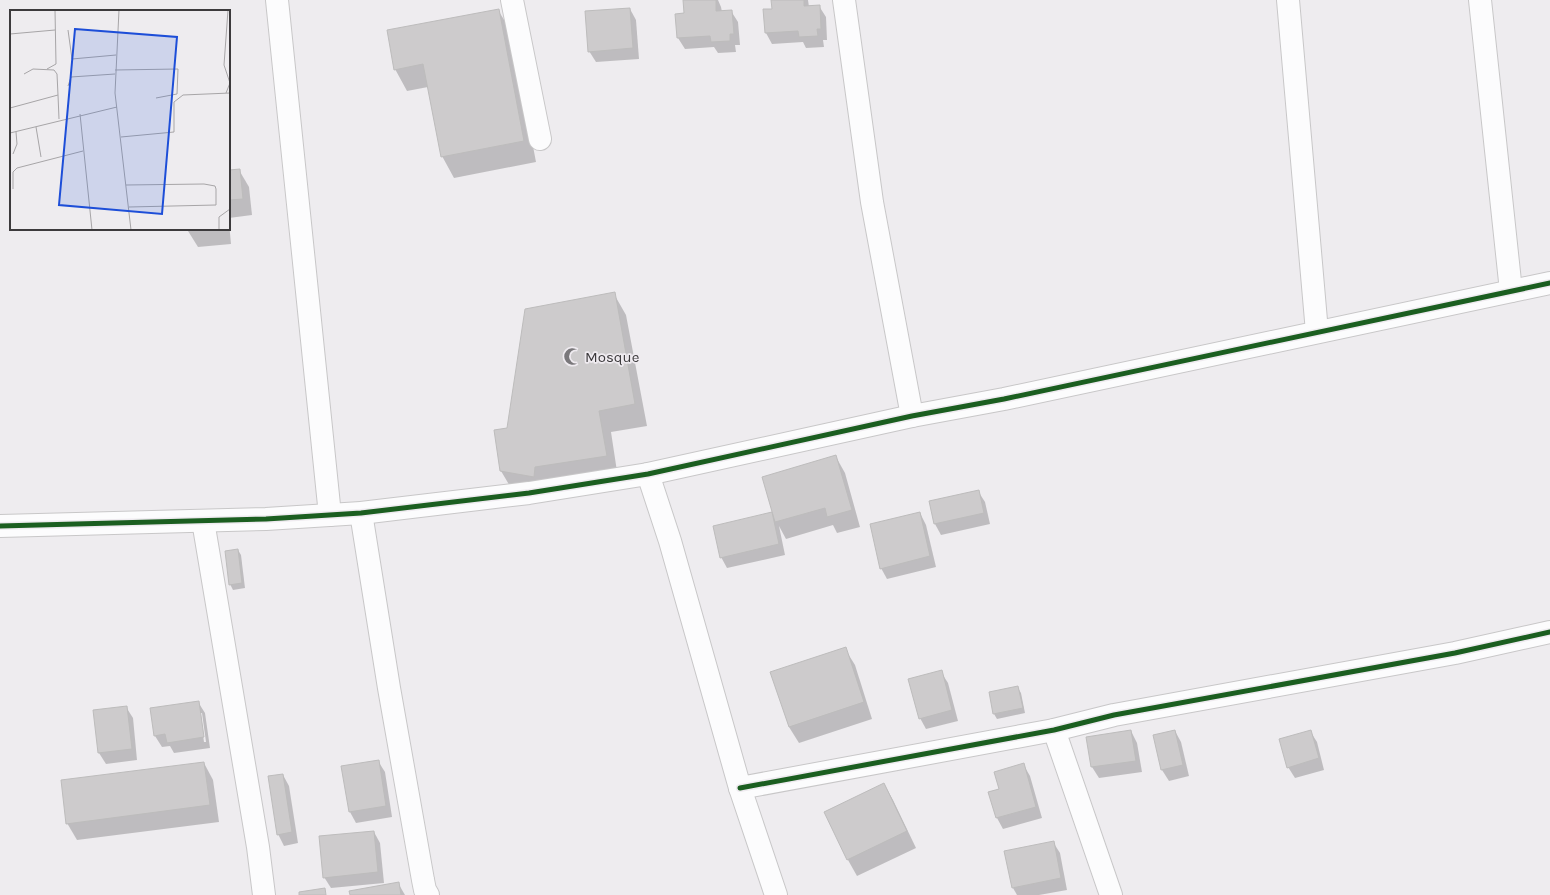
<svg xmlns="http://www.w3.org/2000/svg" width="1550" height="895" font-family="Karla,sans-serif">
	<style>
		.shadow { fill: #0003; fill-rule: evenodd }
		.building { fill: #cdcbcc; stroke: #bdbcbc }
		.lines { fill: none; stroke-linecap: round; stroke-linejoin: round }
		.minor-casing { stroke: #c8c7c8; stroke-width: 24 }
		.minor { stroke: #fcfcfd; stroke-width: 22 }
		.cycleway-casing { stroke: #efebf0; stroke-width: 8 }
		.cycleway { stroke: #1b5e20; stroke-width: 5 }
		.labels { text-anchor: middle; stroke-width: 3.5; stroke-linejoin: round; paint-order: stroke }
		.poi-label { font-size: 15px; fill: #3c3a3c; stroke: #efebf0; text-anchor: start }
		.inset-road { fill: none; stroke: #a7a5a7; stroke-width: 1 }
		.view { fill: #1d4ed8; fill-opacity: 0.15; stroke: #1d4ed8; stroke-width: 2 }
		.inset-edge { fill: none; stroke: #3c3a3c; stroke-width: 2 }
	</style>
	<rect width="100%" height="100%" fill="#eeecef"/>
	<!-- shadow -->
	<g class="shadow">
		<polygon points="684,0 718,0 721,7 722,12 731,11 738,22 740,45 735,45 736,52 718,53 714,47 685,49 678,38 685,14"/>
		<polygon points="772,0 808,0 809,7 819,6 826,17 827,40 823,40 824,47 806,48 803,42 772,44 766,33 764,10 773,10"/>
		<polygon points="630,9 636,20 639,59 596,62 589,51"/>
		<polygon points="498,10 511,31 536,162 454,178 442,156 428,87 407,91 395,69"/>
		<polygon points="239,170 249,187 252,215 229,218 229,171"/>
		<polygon points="229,222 231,244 198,247 188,231 188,229 229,229"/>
		<polygon points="614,294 626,315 647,426 611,432 618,478 514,493 501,471 508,429"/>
		<polygon points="836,457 845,473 860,527 837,533 833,525 786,539 779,526 785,555 727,568 721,557 771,513 775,519"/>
		<polygon points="978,491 985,502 990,524 941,535 935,524 930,502"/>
		<polygon points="920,513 926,525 936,567 887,579 881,568"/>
		<polygon points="238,550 241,555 245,588 233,590 230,584"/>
		<polygon points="845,649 855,665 872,719 799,743 789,727"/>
		<polygon points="941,672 948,683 958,721 926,729 920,718"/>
		<polygon points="1018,688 1021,693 1025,713 997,719 994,714"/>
		<path d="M198,702L205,713L210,748L174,753L170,746L162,747L155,736ZM200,713H202L206,742H204Z"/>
		<polygon points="126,707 133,718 137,760 106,764 99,753 94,711"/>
		<polygon points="1131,731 1137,743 1142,772 1099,778 1092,767 1088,738"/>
		<polygon points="1175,731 1181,742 1189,776 1169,781 1162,770 1154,736"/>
		<polygon points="1310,731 1317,742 1324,770 1295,778 1288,767"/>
		<polygon points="378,761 385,772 392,817 356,823 350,812"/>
		<polygon points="204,763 213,780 219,822 77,840 67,823"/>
		<polygon points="1023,764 1030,776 1042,818 1003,829 997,818 989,792 1000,789"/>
		<polygon points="283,775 289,786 298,843 284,846 278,834"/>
		<polygon points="884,784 893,800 916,848 857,876 848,860 825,812"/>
		<polygon points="374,832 380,843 384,883 331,888 324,877"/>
		<polygon points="1053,842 1060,853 1067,890 1039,895 1017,895 1013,888"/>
		<polygon points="398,883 405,895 351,895"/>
	</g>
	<!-- building -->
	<g class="building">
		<polygon points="683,0 716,0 716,11 732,10 734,34 730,34 730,41 711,42 710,36 677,38 675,14 684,13"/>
		<polygon points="771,0 804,0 804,6 820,5 821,29 817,29 818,36 799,37 798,31 765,33 763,9 772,9"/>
		<polygon points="630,8 633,48 588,52 585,11"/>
		<polygon points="499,9 524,141 441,157 423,64 394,70 387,30"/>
		<polygon points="240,169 243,199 229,200 229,170"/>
		<polygon points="615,292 635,404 599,411 607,456 535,467 534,477 500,471 494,430 507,428 525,309"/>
		<polygon points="836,455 852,510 827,517 825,508 775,522 762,477"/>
		<polygon points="979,490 984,513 934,524 929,501"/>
		<polygon points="772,512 779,544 720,558 713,526"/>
		<polygon points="920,512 930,556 880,569 870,524"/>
		<polygon points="238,549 242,583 229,585 225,551"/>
		<polygon points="846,647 864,702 789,727 770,672"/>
		<polygon points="942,670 952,710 919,719 908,679"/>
		<polygon points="1018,686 1023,708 993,714 989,692"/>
		<polygon points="199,701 204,737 167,743 165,734 154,736 150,708"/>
		<polygon points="127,706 132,749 98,753 93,710"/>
		<polygon points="1131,730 1136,761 1091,767 1086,737"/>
		<polygon points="1175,730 1183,765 1161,770 1153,735"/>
		<polygon points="1311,730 1319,758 1287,768 1279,739"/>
		<polygon points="379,760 386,806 349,812 341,766"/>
		<polygon points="204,762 210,805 66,824 61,780"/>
		<polygon points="1024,763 1036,807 996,818 988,792 999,789 994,772"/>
		<polygon points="283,774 292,832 277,835 268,776"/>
		<polygon points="884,783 907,831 847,860 824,812"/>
		<polygon points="374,831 378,872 323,878 319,836"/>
		<polygon points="1054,841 1061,878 1012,888 1004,851"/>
		<polygon points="399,882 401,895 350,895 349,891"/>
		<polygon points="325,888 326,895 299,895 299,892"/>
	</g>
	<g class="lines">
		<defs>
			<g id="minor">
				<polyline points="277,0 330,515"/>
				<polyline points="512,0 540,139"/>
				<polyline points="844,0 872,202 912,416"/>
				<polyline points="1288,0 1317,332"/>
				<polyline points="1480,0 1511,291"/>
				<polyline points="648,474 670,541 740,788 776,895"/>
				<polyline points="361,513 389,688 423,880 425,890 428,895"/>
				<polyline points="203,521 258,847 264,895"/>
				<polyline points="0,526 266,519 361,513 529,493 648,474 912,416 1004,399 1550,283"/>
				<polyline points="1054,730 1111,895"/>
				<polyline points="740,788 1054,730 1114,715 1455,653 1550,632"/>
			</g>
		</defs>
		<!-- minor casing -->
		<use href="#minor" class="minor-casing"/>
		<!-- minor -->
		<use href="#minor" class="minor"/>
		<defs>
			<g id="cycleway">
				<polyline points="0,526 266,519 361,513 529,493 648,474 912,416 1004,399 1550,283"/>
				<polyline points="740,788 1054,730 1114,715 1455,653 1550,632"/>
			</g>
		</defs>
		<!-- cycleway casing -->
		<use href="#cycleway" class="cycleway-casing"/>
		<!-- cycleway -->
		<use href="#cycleway" class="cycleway"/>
	</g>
	<!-- icons -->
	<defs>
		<symbol id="mosque-bare" viewBox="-9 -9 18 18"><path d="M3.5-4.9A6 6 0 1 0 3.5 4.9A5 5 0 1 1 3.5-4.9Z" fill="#7a787b" stroke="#efebf0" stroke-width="2.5" paint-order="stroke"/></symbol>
	</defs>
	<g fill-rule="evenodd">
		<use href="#mosque-bare" x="560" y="344" width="25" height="25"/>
	</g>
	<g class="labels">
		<!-- poi labels -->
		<g class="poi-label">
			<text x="585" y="362">Mosque</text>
		</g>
	</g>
	<!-- overview -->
	<g transform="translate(10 10)">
		<rect width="220" height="220" fill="#eeecef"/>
		<path class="inset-road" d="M109,0L105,83L121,220M58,20L62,49L106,45M0,24L45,20M37,59L46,54L45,0M105,60L168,59L167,84L146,88M14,64L23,59L44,60L47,64L48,85M58,76L61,67L105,64M216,83L220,73L214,55L218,0M0,98L48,85L49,109M70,104L82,220M26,117L31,147M0,123L107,97M111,127L164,122V92L173,85L220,83M3,144L7,134L6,122M116,175L194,174L205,176L206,179V195L119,197M3,179V162L7,158L73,141M209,220V207L220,199"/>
		<path class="view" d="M65,19L167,27L152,204L49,195Z"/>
		<rect width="220" height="220" class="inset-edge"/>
	</g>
</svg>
